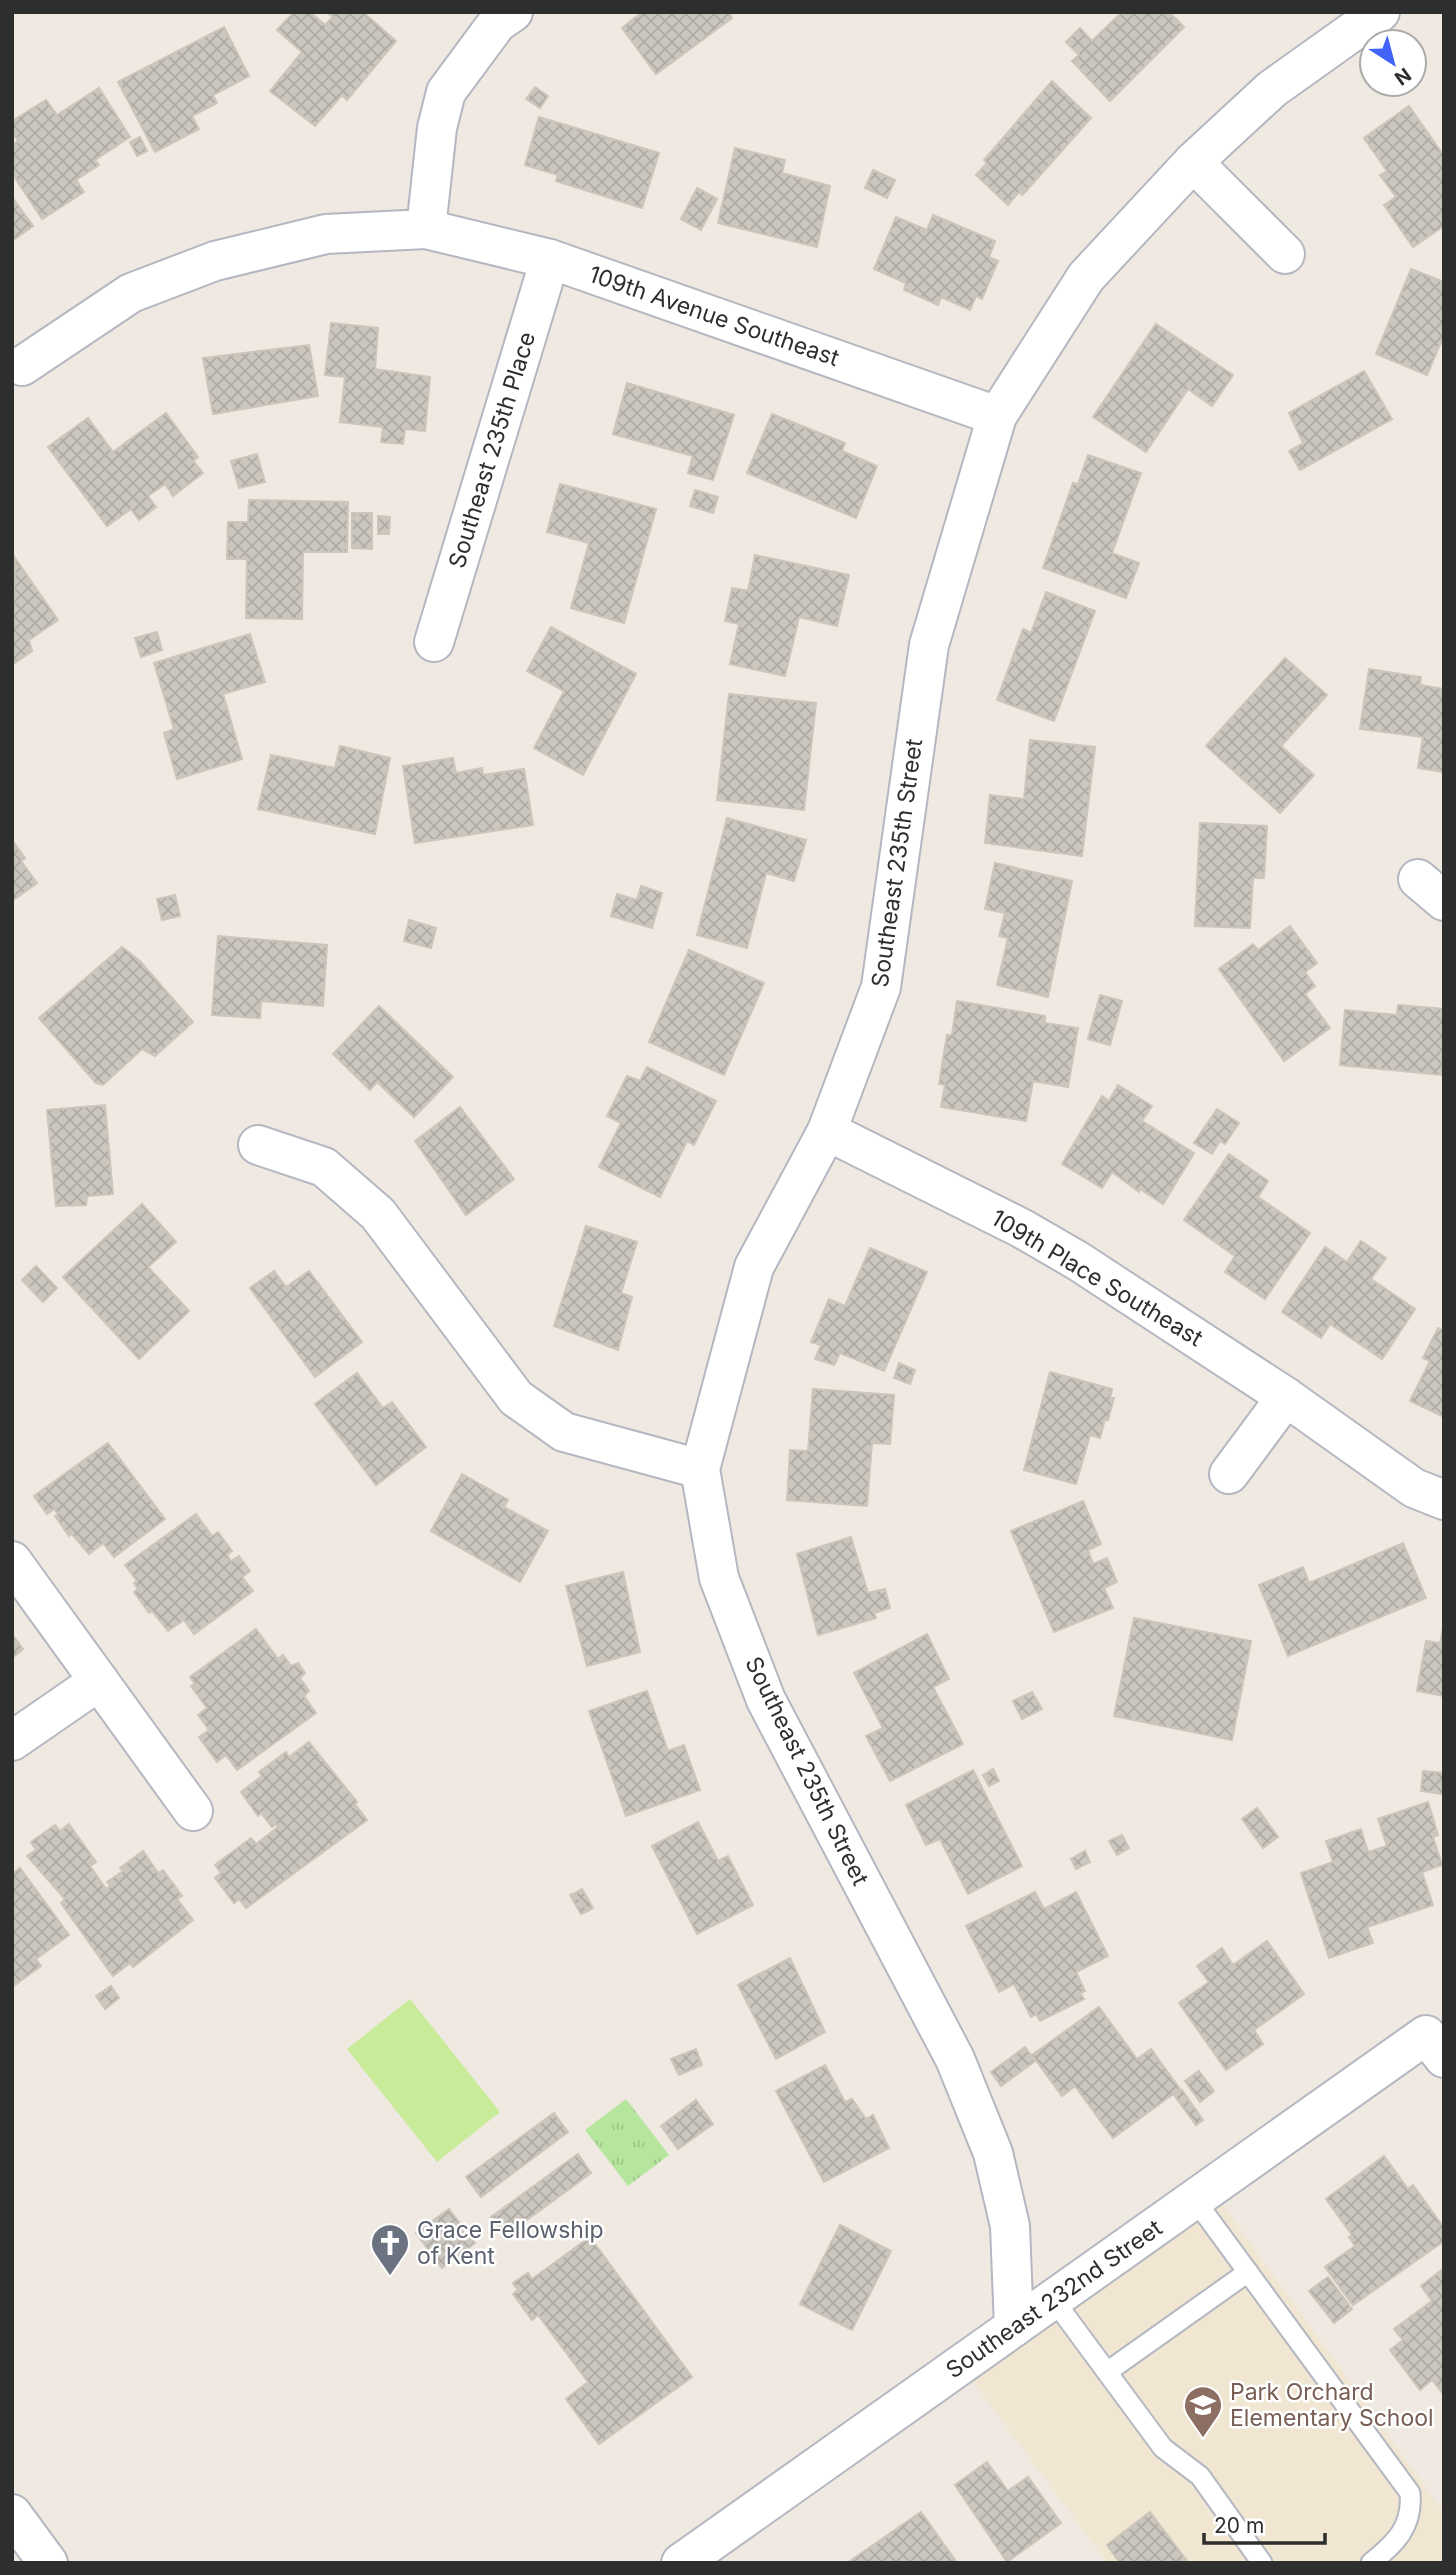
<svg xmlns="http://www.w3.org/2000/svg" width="1456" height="2575" font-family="Inter,sans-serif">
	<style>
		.education { fill: #f0e6d1 }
		.grass { fill: url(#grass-tufts) }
		.pitch { fill: #c9ec9a }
		.building { fill: url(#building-cross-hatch); stroke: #cbc5ba; stroke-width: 2 }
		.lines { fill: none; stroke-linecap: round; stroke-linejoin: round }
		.service-casing { stroke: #b4b7c1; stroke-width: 23 }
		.minor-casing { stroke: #b4b7c1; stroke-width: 42 }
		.service { stroke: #fff; stroke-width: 19 }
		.minor { stroke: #fff; stroke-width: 38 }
		.labels { text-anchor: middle; stroke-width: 5; stroke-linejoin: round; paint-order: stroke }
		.street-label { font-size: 23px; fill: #2e2e2e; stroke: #fff }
		.worship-label { font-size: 23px; fill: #5b616d; stroke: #fff; text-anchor: start }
		.education-label { font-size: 23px; fill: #785e54; stroke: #fff; text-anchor: start }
	</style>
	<defs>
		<pattern id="grass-tufts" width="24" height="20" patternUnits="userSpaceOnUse" patternTransform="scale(1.75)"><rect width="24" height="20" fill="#b6e59e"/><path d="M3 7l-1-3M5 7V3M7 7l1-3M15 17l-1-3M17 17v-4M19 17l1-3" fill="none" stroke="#9dc588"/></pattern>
		<pattern id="building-cross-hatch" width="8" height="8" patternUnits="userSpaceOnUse" patternTransform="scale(1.75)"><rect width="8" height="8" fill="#cbc7bf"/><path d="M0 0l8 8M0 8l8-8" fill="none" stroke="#afaba4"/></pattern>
	</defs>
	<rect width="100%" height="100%" fill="#efe9e1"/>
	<!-- education -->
	<polygon class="education" points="1210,2187 1444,2513 1444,2563 1108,2563 961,2366"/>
	<!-- grass -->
	<polygon class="grass" points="626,2099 669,2155 628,2186 585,2130"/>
	<!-- pitch -->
	<polygon class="pitch" points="410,1999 500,2112 437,2162 347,2049"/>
	<!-- building -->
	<g class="building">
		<polygon points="294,12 310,12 325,25 333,17 326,12 363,12 396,41 347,100 342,95 315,126 270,91 302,52 277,30"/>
		<polygon points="642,12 728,12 732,18 656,74 622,28"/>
		<polygon points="1122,12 1169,12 1184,27 1110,101 1072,61 1079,55 1066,42 1080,28 1092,41"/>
		<polygon points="224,27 249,76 213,95 217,103 192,116 199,129 155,152 118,82"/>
		<polygon points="1052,81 1091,118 1026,191 1022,195 1019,192 1008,205 976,175 987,163 984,160"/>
		<polygon points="535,87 548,96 540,108 526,99"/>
		<polygon points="99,88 130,137 95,160 99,165 76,180 84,192 42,219 12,173 12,145 18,141 12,131 12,121 46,100 57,115"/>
		<polygon points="1409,106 1444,156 1444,226 1413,247 1384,205 1396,197 1380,175 1387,171 1364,138"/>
		<polygon points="539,117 659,153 642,208 556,181 558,175 525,165"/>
		<polygon points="140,137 147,151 137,156 130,142"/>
		<polygon points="735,148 785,160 782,173 830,186 817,247 718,223"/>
		<polygon points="873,170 895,180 887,198 865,188"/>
		<polygon points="697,188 717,199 701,230 681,219"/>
		<polygon points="12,197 33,226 12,241"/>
		<polygon points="933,215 995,241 989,257 998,261 982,299 976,296 970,310 941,297 938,305 904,290 906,283 874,269 896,217 927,230"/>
		<polygon points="1411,269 1444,282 1444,335 1427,375 1376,354"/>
		<polygon points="331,323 378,328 375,369 430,377 425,431 405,429 403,444 381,442 383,427 340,422 345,377 325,375"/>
		<polygon points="1156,324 1233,375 1212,406 1188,389 1146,452 1093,417"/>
		<polygon points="309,345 318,396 213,414 203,358"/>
		<polygon points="1364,371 1392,419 1300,470 1289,451 1303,443 1289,413"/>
		<polygon points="627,383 734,415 713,480 688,473 693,456 613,434"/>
		<polygon points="166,413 198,457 193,461 203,473 173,496 165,484 148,496 156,507 139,520 131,509 107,526 48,447 88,418 113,452"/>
		<polygon points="772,414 845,443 842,451 877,466 856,518 747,473"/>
		<polygon points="257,454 265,482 239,488 231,461"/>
		<polygon points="1088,455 1141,473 1112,553 1139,563 1126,598 1043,568 1073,483 1078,484"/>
		<polygon points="560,484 656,509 624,623 571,608 589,543 547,532"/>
		<polygon points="695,490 718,497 713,513 690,506"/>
		<polygon points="249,500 348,502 347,552 303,552 302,619 246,618 247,559 227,559 228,522 248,522"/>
		<polygon points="352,513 372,513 372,549 352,548"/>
		<polygon points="378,516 390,517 389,534 378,534"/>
		<polygon points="755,555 849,575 837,626 799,617 785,676 730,664 739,624 725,621 732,588 748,591"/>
		<polygon points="15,558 58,620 29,640 32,651 12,665"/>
		<polygon points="1046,592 1095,611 1054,721 997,700 1023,629 1031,633"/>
		<polygon points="551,627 636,674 583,775 534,748 564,691 527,671"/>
		<polygon points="157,632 162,650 141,657 135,638"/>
		<polygon points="250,634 265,682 223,694 242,759 177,779 164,733 174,729 154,663"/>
		<polygon points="1285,658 1327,695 1281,746 1314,775 1280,813 1206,746"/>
		<polygon points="1369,669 1421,677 1420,685 1444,689 1444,772 1418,768 1423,737 1360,729"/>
		<polygon points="729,694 816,703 804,810 717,800"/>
		<polygon points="1030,740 1095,747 1082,856 985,843 990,795 1024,799"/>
		<polygon points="340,746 390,758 375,834 258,809 271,755 335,768"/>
		<polygon points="453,758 456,773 482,768 483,775 524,769 533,825 415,843 403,766"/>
		<polygon points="727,818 806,840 794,881 766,873 747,948 697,935"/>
		<polygon points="1200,823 1267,826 1264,878 1253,878 1250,928 1195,926"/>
		<polygon points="12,840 25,858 21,861 37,883 12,901"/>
		<polygon points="995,863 1072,881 1048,997 997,985 1008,938 999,936 1005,913 985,909"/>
		<polygon points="641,886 662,893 652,928 611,916 617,894 637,900"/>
		<polygon points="175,895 180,916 162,920 157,899"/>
		<polygon points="409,920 436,928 431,948 404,941"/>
		<polygon points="1290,926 1317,963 1305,972 1315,986 1305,994 1330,1028 1284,1061 1219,969 1253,944 1258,950"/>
		<polygon points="218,936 327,945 323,1006 261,1001 260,1018 212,1015"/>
		<polygon points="122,947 140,961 193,1022 155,1056 142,1049 103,1085 96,1083 39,1018"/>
		<polygon points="689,950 764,983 724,1075 649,1042"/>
		<polygon points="1100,995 1122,1001 1110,1045 1088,1039"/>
		<polygon points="957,1001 1045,1016 1045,1023 1078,1028 1068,1087 1033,1081 1026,1121 941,1107 945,1085 939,1084 947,1035 952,1035"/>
		<polygon points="1398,1005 1444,1009 1442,1075 1340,1065 1345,1010 1397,1015"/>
		<polygon points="379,1006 453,1077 414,1117 377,1082 370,1090 333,1054"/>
		<polygon points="647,1067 716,1101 694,1145 687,1141 660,1197 599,1167 621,1123 607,1116 627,1076 640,1081"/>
		<polygon points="1118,1085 1152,1106 1142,1121 1194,1153 1163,1204 1140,1189 1139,1192 1112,1172 1102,1188 1062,1164 1102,1096 1109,1101"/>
		<polygon points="105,1105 113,1194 87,1196 86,1205 56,1206 47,1110"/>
		<polygon points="460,1107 514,1179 466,1215 415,1141"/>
		<polygon points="1217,1109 1239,1123 1225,1144 1220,1141 1212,1154 1194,1143"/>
		<polygon points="1229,1154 1268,1181 1258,1197 1310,1233 1265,1299 1225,1272 1235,1256 1184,1220"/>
		<polygon points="142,1204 176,1242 148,1267 189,1311 139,1359 63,1277"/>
		<polygon points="586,1226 637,1242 621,1293 632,1297 618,1350 554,1326"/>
		<polygon points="1361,1241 1386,1258 1371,1279 1415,1309 1382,1359 1330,1324 1321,1338 1282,1312 1325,1247 1347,1262"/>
		<polygon points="870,1248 927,1272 884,1371 840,1353 834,1365 815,1359 821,1345 811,1342 829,1299 845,1306"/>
		<polygon points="36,1266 57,1288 43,1302 22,1280"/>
		<polygon points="274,1271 286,1287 309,1271 362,1342 315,1377 250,1288"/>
		<polygon points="1438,1328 1444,1331 1444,1417 1410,1401 1430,1361 1423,1358"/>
		<polygon points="899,1363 915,1370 910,1384 894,1378"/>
		<polygon points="1050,1372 1112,1389 1110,1398 1114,1398 1108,1420 1105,1419 1100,1438 1090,1435 1076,1484 1024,1470"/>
		<polygon points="357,1373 383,1408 392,1402 426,1447 376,1485 315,1404"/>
		<polygon points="813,1389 894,1395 890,1444 872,1443 867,1506 787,1500 790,1450 808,1451"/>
		<polygon points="108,1443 165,1519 114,1557 103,1543 89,1554 72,1534 69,1536 55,1516 58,1514 54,1509 47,1514 34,1496"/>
		<polygon points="462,1474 508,1500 504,1507 548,1531 520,1582 431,1531"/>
		<polygon points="1083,1501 1101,1544 1088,1550 1093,1564 1107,1558 1117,1582 1104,1588 1113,1608 1054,1632 1011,1531"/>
		<polygon points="196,1514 212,1536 218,1532 232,1551 227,1555 231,1561 239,1556 250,1571 242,1577 253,1591 194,1634 184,1620 168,1631 152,1611 149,1613 134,1592 138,1589 134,1583 137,1581 125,1565"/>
		<polygon points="851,1537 868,1593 885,1589 890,1608 874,1613 876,1618 818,1635 797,1554"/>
		<polygon points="1403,1543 1426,1598 1288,1656 1259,1585 1303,1567 1309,1583"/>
		<polygon points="623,1572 640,1652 587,1666 566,1586"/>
		<polygon points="1134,1618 1251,1641 1232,1740 1114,1716"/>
		<polygon points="1444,1622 1444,1696 1417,1691 1426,1641 1440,1643"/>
		<polygon points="256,1629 278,1659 283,1655 291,1666 298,1663 305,1673 300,1678 309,1691 304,1696 316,1713 237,1770 226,1755 217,1762 199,1737 209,1730 198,1715 207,1708 191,1686 195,1684 190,1677"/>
		<polygon points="12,1634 23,1649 12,1658"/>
		<polygon points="927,1634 949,1679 933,1687 963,1744 890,1781 866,1736 883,1728 854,1673"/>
		<polygon points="647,1691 668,1751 684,1745 700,1790 626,1816 589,1711"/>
		<polygon points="1032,1692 1042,1709 1022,1719 1013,1701"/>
		<polygon points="309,1742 357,1802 355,1804 367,1820 246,1908 239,1899 234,1903 215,1878 221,1873 215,1865 251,1838 256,1844 278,1827 276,1824 272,1827 261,1813 258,1816 241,1792 262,1776 259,1772 286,1752 289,1757"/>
		<polygon points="993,1769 999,1781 989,1786 983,1775"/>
		<polygon points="973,1770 1022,1866 968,1894 940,1839 926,1845 906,1805"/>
		<polygon points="1423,1771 1444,1773 1444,1794 1421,1791"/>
		<polygon points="1428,1802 1438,1835 1433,1837 1442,1865 1422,1872 1433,1905 1367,1927 1373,1943 1329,1958 1301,1873 1333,1862 1326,1841 1361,1829 1368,1852 1387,1846 1378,1819"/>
		<polygon points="1257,1808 1278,1837 1263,1848 1242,1819"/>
		<polygon points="698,1822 718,1861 728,1856 753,1905 697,1934 652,1846"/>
		<polygon points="69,1824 96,1862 90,1866 106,1889 110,1886 107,1882 123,1871 120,1868 143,1851 158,1873 163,1870 182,1896 177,1899 193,1920 133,1967 130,1963 113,1976 61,1903 65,1899 27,1856 36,1850 31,1842 55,1825 60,1831"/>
		<polygon points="1122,1835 1129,1848 1117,1855 1109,1841"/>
		<polygon points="1085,1851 1090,1862 1076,1869 1071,1859"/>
		<polygon points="20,1868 69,1935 36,1959 41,1966 12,1987 12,1874"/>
		<polygon points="582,1889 593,1908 588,1911 575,1893"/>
		<polygon points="1035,1892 1044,1909 1076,1892 1108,1956 1076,1972 1085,1991 1080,1993 1084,1999 1040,2021 1036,2014 1031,2017 1014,1984 999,1992 966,1926"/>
		<polygon points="575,1893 588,1911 581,1914 570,1895"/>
		<polygon points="1267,1941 1304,1994 1254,2030 1263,2044 1226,2070 1179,2003 1209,1982 1197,1966 1222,1948 1233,1965"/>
		<polygon points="790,1958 825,2032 776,2059 738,1985"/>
		<polygon points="111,1986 119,1998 105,2009 96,1996"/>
		<polygon points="1099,2007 1137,2059 1151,2049 1180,2089 1113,2138 1075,2086 1062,2096 1032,2055"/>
		<polygon points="1025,2047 1035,2061 1001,2086 991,2072"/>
		<polygon points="696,2049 702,2065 679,2075 671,2059"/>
		<polygon points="825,2065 845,2102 852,2099 866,2119 873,2115 889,2148 824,2182 776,2091"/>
		<polygon points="1199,2071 1214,2091 1200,2102 1185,2081"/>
		<polygon points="1182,2090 1203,2120 1196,2125 1174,2095"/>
		<polygon points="696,2100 713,2124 678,2149 661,2126"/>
		<polygon points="554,2113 568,2132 481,2197 466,2177"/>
		<polygon points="578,2154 591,2173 505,2236 491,2217"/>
		<polygon points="1384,2156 1408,2189 1413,2185 1444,2228 1444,2241 1353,2305 1325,2267 1355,2246 1349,2237 1352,2235 1326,2199"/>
		<polygon points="449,2209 475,2243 442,2268 416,2233"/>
		<polygon points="840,2225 891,2251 852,2330 800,2304"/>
		<polygon points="590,2237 692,2377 599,2444 566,2399 588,2382 538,2315 532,2320 513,2294 518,2290 513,2283 528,2273 532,2279"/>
		<polygon points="1444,2268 1444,2395 1432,2380 1420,2390 1390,2350 1403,2340 1394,2329 1432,2301 1421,2286"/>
		<polygon points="1328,2277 1352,2309 1334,2323 1309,2291"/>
		<polygon points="987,2462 1008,2491 1028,2477 1061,2523 1007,2562 955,2485"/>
		<polygon points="921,2512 955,2560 952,2563 847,2563"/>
		<polygon points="1150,2512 1187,2561 1185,2563 1120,2563 1107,2545"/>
	</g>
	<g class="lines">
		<defs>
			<g id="service">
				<path d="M1195,2200L1410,2493C1413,2526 1396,2543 1371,2563"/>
				<polyline points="1053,2299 1163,2448 1200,2476 1262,2563"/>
				<polyline points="1107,2372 1248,2272"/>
			</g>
			<g id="minor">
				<polyline points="1193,162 1285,254"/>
				<polyline points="426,229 550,259 997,416"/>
				<polyline points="22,366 131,293 215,261 326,234 426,229 437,128 446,92 497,23 513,12"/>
				<polyline points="434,642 550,259"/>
				<polyline points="1418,879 1444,901"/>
				<polyline points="827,1131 1021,1228 1078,1261 1286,1397 1414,1488 1444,1500"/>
				<polyline points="258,1145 324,1167 378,1214 516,1398 564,1432 700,1469"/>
				<polyline points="1229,1474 1286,1397"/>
				<polyline points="12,1561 193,1811"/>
				<polyline points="12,1741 99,1681"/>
				<polyline points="1014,2327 1010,2226 993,2153 955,2059 766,1700 719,1578 700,1469 754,1267 827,1131 881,987 929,645 997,416 1086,277 1193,162 1272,89 1380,12"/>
				<polyline points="12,2514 48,2563"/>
				<polyline points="681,2563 1426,2035 1444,2058"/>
			</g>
		</defs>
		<!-- service casing -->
		<use href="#service" class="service-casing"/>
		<!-- minor casing -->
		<use href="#minor" class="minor-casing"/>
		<!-- service -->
		<use href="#service" class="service"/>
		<!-- minor -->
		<use href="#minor" class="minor"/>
	</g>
	<!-- icons -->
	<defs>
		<symbol id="church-pin" viewBox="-11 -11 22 30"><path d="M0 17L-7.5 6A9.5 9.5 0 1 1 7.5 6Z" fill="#6b7280" stroke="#fff"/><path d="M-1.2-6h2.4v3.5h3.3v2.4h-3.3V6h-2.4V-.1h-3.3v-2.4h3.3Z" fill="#fff"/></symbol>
		<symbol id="school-pin" viewBox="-11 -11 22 30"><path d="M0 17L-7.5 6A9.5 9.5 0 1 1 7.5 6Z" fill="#8d6e63" stroke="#fff"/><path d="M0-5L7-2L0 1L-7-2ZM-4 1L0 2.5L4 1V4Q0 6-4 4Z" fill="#fff"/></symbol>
	</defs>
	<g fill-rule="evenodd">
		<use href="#church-pin" x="368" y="2221" width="44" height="60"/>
		<use href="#school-pin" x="1181" y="2383" width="44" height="60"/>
	</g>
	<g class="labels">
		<!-- street labels -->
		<g class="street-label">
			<text transform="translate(714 316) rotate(19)" y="8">109th Avenue Southeast</text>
			<text transform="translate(492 450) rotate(-73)" y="8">Southeast 235th Place</text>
			<text transform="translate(897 863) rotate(-82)" y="8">Southeast 235th Street</text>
			<text transform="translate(1097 1278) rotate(31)" y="8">109th Place Southeast</text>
			<text transform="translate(807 1771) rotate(64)" y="8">Southeast 235th Street</text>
			<text transform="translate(1054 2299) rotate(-35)" y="8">Southeast 232nd Street</text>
		</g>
		<!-- worship labels -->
		<g class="worship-label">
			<text x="417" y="2238">Grace Fellowship<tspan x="417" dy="26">of Kent</tspan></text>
		</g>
		<!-- education labels -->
		<g class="education-label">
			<text x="1230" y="2400">Park Orchard<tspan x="1230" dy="26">Elementary School</tspan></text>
		</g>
	</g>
	<!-- border -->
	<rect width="1456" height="2575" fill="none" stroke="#2e2e2e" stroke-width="28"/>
	<!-- north arrow -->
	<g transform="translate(1393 63) rotate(144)"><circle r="33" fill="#ffffff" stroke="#ababab" stroke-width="2"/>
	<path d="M0-5L12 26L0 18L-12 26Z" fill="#4264fb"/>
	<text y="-10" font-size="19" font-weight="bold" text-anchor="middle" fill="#2e2e2e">N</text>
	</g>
	<!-- scale -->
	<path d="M1204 2533v10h121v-10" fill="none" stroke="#2e2e2e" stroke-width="3.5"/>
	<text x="1214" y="2533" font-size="21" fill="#2e2e2e" stroke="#ffffff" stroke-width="5" paint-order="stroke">20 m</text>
</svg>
